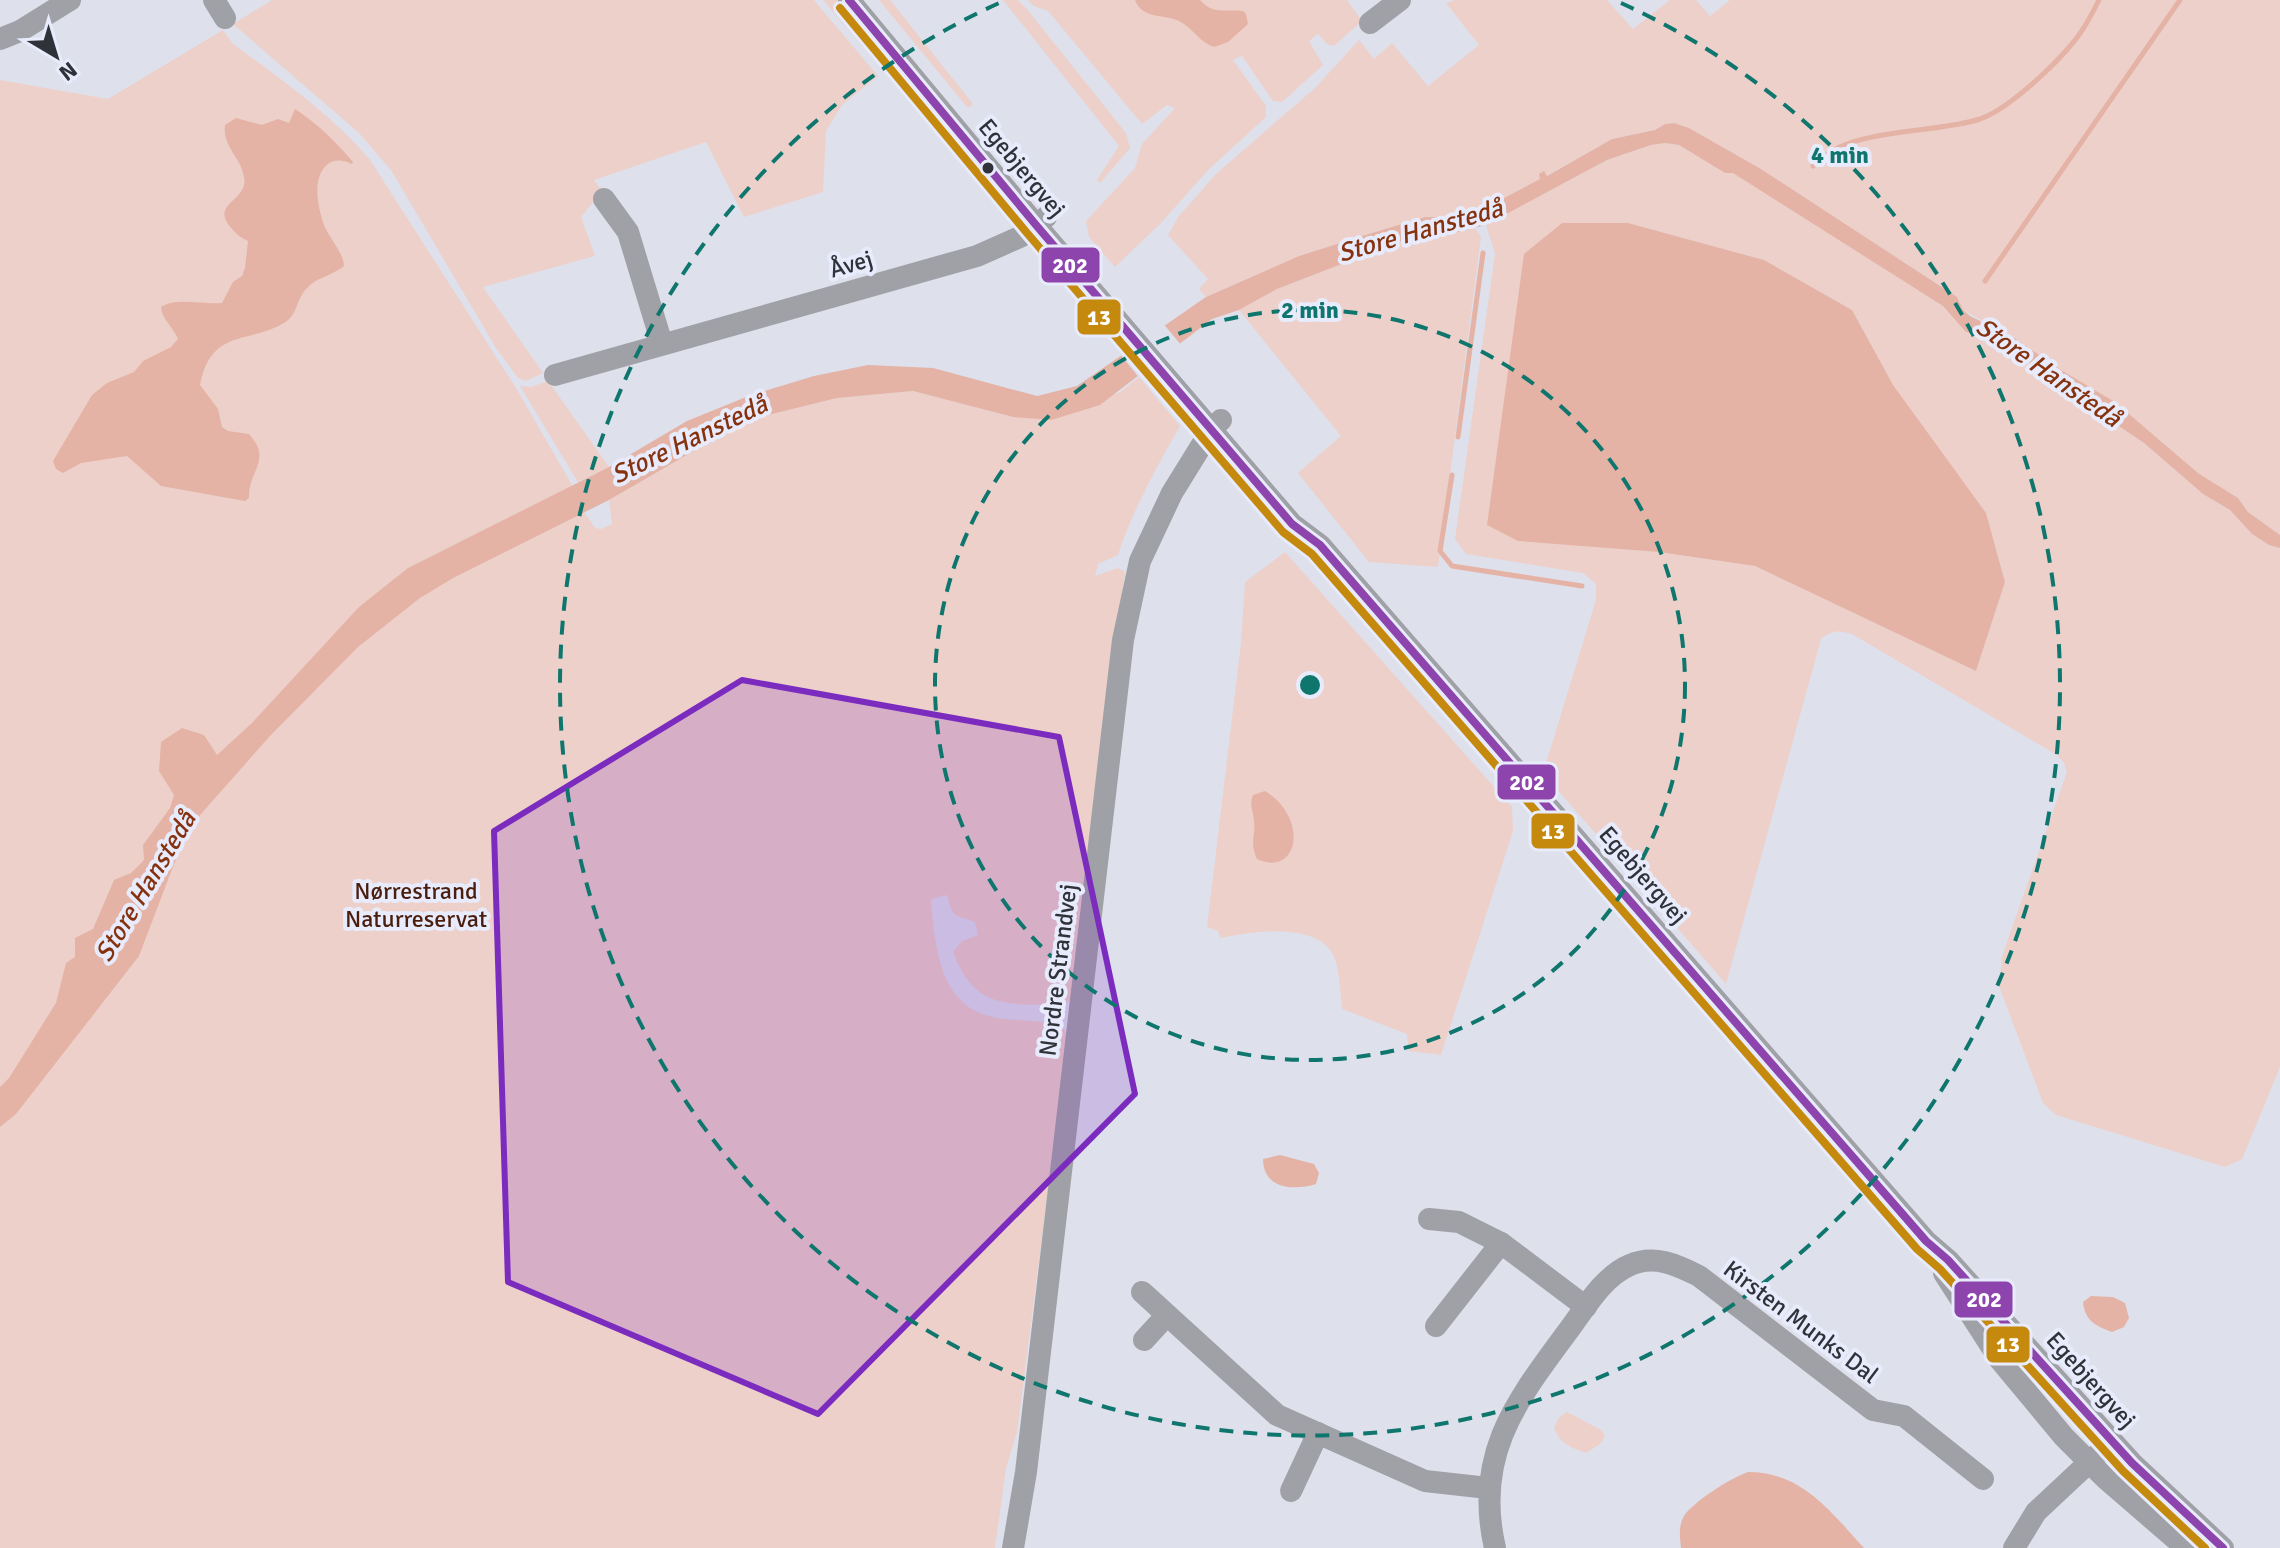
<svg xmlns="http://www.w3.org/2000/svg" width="2280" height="1548" font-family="Signika,sans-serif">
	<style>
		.green { fill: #edd0ca; fill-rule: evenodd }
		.water { fill: #e4b3a5 }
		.pier { fill: #dee0ec }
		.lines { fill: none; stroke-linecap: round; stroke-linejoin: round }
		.stream { stroke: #e4b3a5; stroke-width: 5 }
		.minor { stroke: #a0a1a6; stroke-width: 22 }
		.bus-1-casing { stroke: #e7ebfb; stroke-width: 14 }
		.bus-2-casing { stroke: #e7ebfb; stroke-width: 14 }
		.bus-1 { stroke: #8e44ad; stroke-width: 8 }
		.bus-2 { stroke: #c5890e; stroke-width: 8 }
		.marked { fill: #7b2cbf; fill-opacity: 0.2; stroke: #7b2cbf; stroke-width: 6; stroke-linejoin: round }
		.ring { fill: none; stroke: #0f766e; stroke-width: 4; stroke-dasharray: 14 10 }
		.bus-dot { fill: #30323a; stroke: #e7ebfb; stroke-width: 3 }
		.labels { text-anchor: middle; stroke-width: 8; stroke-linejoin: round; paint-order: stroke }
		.street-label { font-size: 24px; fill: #30323a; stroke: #e7ebfb }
		.park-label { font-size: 24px; fill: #4a1d0c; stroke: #e7ebfb }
		.water-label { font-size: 26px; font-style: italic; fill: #86320e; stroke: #e7ebfb }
		.centre { fill: #0f766e; stroke: #e7ebfb; stroke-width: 4 }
		.ring-label { font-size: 24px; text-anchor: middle; font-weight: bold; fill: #0f766e; stroke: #e7ebfb; stroke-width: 8; stroke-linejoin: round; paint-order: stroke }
		.line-badge { stroke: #e7ebfb; stroke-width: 3 }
		.badge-label { font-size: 22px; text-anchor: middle; font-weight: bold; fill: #fff }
	</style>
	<rect width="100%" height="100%" fill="#dee0ec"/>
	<!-- green -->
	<g class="green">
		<polygon points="272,0 814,0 878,76 842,105 826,131 823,192 744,217 706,142 594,180 602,191 581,217 595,256 483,287 543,373 526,381 518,378 496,348 391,170 359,133 233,24"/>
		<polygon points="823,0 837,0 893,67 887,75"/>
		<polygon points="879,0 890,0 973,104 968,108"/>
		<polygon points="1003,0 1018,0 1026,8 1126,133 1130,148 1100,183 1097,180 1119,146"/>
		<polygon points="1028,0 1347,0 1362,21 1334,46 1327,44 1318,34 1309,41 1323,65 1282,102 1273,101 1242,56 1233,60 1266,106 1266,117 1208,170 1161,223 1115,267 1089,237 1086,221 1135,168 1142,144 1175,108 1167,105 1142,124 1048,11 1034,6"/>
		<polygon points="1455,0 1607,0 1633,29 1670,0 1696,0 1710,16 1730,0 2280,0 2280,535 2248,512 2238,498 2198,473 2115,402 2060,370 2013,337 1963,310 1957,297 1761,169 1689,128 1674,123 1665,124 1655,130 1612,139 1546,176 1544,172 1541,179 1468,217 1425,217 1362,236 1299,256 1206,297 1199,289 1208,279 1168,235 1178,217 1216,174 1315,88 1359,40 1374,59 1392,43 1428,86 1479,45 1446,3"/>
		<path d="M223,30L233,44C281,79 331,114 370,160L516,388L572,485L568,488L595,528L601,529L612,524L609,500L692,452L756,418L837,398L913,391L1013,417L1119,393L1139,377L1180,426C1156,468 1133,509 1118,555L1098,564L1095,576L1118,568L1125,572L1073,996L1064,1006C1010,1002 976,1013 953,952L962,941L978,935L975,922C955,914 953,920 947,895L931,899C935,943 938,1006 993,1017C1015,1022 1039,1019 1061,1025L1068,1035L1017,1432L1006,1468L995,1548H0V80L108,99Z"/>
		<path d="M1665,143L1679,145L1725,173L1733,172L1943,306L1965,331L2023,358L2043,375L2144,443L2203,494L2230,510L2252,534L2269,545L2280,548V1067L2242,1159L2225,1167L2056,1115L2043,1103L1999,986L2002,956L2067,772L2064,763L2057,755L1852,634C1839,630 1832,630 1821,639L1726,984L1543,773L1596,600V584L1583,573L1466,554L1455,539L1495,254L1486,225L1607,160L1651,145ZM1628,223L1764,260L1852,310L1892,385L1986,513L2005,582L1976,671L1755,566L1659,552Z"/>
		<polygon points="1475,228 1481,237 1438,567 1369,562 1298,473 1341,436 1239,310 1277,289 1409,238 1443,232 1451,234"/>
		<polygon points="548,381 609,467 578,482 520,386 531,387"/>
		<path d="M1285,552L1512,807L1513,831L1441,1055L1409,1051L1407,1034L1342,1009C1340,993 1340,974 1335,959C1322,920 1250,932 1220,938L1218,931L1207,927L1241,643L1245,582Z"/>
		<path d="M1567,1412L1601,1430L1605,1436L1600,1444L1586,1453C1571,1448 1559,1443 1554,1427L1559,1418Z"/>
	</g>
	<!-- water -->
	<g class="water">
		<path d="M1135,0H1200C1213,15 1225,9 1243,11L1246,14L1248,24L1228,42L1214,47C1199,42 1193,28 1179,21C1163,14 1142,19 1135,0Z"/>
		<path d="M295,109C318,124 335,141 353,162L352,164C344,160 335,159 328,164C311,177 318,208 324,225C330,240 343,251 344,266C332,276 317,277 307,288C296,299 298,315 284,323C249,344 211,328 200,385L218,409L222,427L228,431L249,434C273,461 248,470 249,498L245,501L161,486L127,456L81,463L63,473L56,469L53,461L92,395L107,383L134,372L143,361L171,347L178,339C174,328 161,318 161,307C177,297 202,305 222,303L233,282L242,276L245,268L248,241C241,238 238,235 233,230C207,203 249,202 244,177C241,157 222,146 225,125L236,118L262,125L278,119L289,123Z"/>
		<polygon points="1674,123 1689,128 1761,169 1957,297 1963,310 1970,316 2013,337 2061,370 2115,402 2198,473 2238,498 2248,512 2280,535 2280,548 2269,545 2252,534 2230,510 2203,494 2144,443 2043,375 2023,358 1965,331 1943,306 1733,173 1725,173 1679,145 1665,143 1651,145 1607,160 1486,225 1451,234 1443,232 1409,238 1277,289 1239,310 1212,319 1100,405 1051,420 1013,417 913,391 837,398 756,418 692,452 609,500 453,578 420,598 358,647 270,736 193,823 174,864 139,956 16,1114 0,1127 0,1087 9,1078 56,1003 66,963 75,957 75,938 93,929 114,880 131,873 144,860 143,845 170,808 174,795 159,771 161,742 182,728 204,735 217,755 252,723 359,607 408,568 609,467 687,421 751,395 814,376 868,365 933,368 1037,396 1077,386 1206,297 1299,256 1362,236 1425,217 1468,217 1540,179 1539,174 1544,171 1547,176 1612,139 1655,130 1665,124"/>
		<polygon points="1562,223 1628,223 1764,260 1852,310 1893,385 1986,513 2005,582 1976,671 1755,566 1659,552 1518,541 1487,525 1524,254"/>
		<path d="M1265,791C1309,818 1299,878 1257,859C1249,840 1256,838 1254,820C1253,810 1249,806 1253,795Z"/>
		<path d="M1280,1155L1314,1164L1319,1173L1316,1184C1294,1191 1263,1189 1263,1159Z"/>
		<path d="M2091,1296L2113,1297L2125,1303L2129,1318L2124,1327L2112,1332C2096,1326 2085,1321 2083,1302Z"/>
		<path d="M1748,1472C1802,1472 1830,1511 1864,1548H1681C1680,1538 1678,1526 1684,1516C1694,1501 1731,1478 1748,1472Z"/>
	</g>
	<!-- pier -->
	<polygon class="pier" points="1161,321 1182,346 1141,380 1119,353"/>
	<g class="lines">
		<!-- stream -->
		<g class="stream">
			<path d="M1813,166C1848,126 1931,135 1980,119C2011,108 2063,58 2081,32C2088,22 2094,10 2099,0"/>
			<polyline points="1985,281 2180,0"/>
			<polyline points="1458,437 1483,253"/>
			<polyline points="1452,475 1440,551 1452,566 1582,586"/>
		</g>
		<!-- minor -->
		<g class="minor">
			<polyline points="214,0 225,18"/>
			<polyline points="849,0 1036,225 1292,524 1320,545 1926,1241 1948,1260 2132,1463 2223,1548"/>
			<polyline points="1370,23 1400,0"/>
			<polyline points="0,39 20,31 70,0"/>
			<polyline points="604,199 628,232 662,344"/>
			<polyline points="555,375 977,256 1022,236 1046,217"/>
			<polyline points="1429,1219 1459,1222 1501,1243 1586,1307"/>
			<polyline points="1944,1273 2000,1360 2064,1437 2106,1479 2186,1548"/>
			<polyline points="1142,1292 1277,1415 1425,1481 1488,1488"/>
			<polyline points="1436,1326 1501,1243"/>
			<polyline points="1144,1340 1167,1315"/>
			<polyline points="1291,1491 1318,1433"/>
			<polyline points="1013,1548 1026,1472 1123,640 1140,561 1172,493 1211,430 1221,420"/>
			<path d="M1495,1548C1473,1453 1518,1399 1571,1327C1587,1305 1604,1276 1630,1265C1654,1254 1677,1265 1699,1276L1873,1410L1904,1416L1983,1479"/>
			<polyline points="2014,1548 2036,1512 2098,1454"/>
		</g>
		<defs>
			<polyline id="bus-1" points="849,0 1036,225 1292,524 1320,545 1926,1241 1948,1260 2132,1463 2223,1548"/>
			<polyline id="bus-2" points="840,8 1027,233 1283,532 1312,554 1917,1249 1940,1269 2123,1471 2205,1548"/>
		</defs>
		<!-- bus-1 casing -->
		<use href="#bus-1" class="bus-1-casing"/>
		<!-- bus-2 casing -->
		<use href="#bus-2" class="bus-2-casing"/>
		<!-- bus-1 -->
		<use href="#bus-1" class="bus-1"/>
		<!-- bus-2 -->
		<use href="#bus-2" class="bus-2"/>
	</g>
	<!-- marked area -->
	<path class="marked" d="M742,680L1059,737L1135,1094L818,1414L508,1282L494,831Z"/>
	<!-- distance rings -->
	<g class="ring">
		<circle cx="1310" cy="685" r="375"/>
		<path d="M1621 3A750 750 0 1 1 999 3"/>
	</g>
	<!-- markers -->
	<circle class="bus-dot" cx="988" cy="168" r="7"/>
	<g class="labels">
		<!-- street labels -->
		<g class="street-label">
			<text transform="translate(1022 168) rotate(50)" y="8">Egebjergvej</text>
			<text transform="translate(851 264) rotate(-16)" y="8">Åvej</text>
			<text transform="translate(1643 875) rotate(49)" y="8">Egebjergvej</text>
			<text transform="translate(1058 970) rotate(-83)" y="8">Nordre Strandvej</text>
			<text transform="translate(1801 1322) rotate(37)" y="8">Kirsten Munks Dal</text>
			<text transform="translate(2091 1380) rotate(48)" y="8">Egebjergvej</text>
		</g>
		<!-- park labels -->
		<g class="park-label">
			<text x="416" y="899">Nørrestrand<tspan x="416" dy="28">Naturreservat</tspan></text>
		</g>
		<!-- water labels -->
		<g class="water-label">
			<text transform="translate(1420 230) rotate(-16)" y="9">Store Hanstedå</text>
			<text transform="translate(2049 372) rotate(35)" y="9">Store Hanstedå</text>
			<text transform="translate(689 439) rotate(-26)" y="9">Store Hanstedå</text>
			<text transform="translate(145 886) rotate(-59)" y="9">Store Hanstedå</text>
		</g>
	</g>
	<circle cx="1310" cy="685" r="12" class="centre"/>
	<g class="ring-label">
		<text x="1840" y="163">4 min</text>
		<text x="1310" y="318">2 min</text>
	</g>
	<g class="line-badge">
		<rect x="1040" y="246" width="61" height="38" rx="8" fill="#8e44ad"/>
		<rect x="1076" y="298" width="46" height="38" rx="8" fill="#c5890e"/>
		<rect x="1496" y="763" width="61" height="38" rx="8" fill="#8e44ad"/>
		<rect x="1530" y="812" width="46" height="38" rx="8" fill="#c5890e"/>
		<rect x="1953" y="1280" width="61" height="39" rx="8" fill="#8e44ad"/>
		<rect x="1985" y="1325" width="46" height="39" rx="8" fill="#c5890e"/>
	</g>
	<g class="badge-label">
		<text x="1070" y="273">202</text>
		<text x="1099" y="325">13</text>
		<text x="1527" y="790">202</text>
		<text x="1553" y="839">13</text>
		<text x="1984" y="1307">202</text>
		<text x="2008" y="1352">13</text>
	</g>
	<!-- north arrow -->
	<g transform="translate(56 56) rotate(142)" stroke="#e7ebfb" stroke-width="6" paint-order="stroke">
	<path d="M0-6L14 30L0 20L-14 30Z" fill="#30323a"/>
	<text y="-12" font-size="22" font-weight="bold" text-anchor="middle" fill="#30323a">N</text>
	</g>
</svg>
